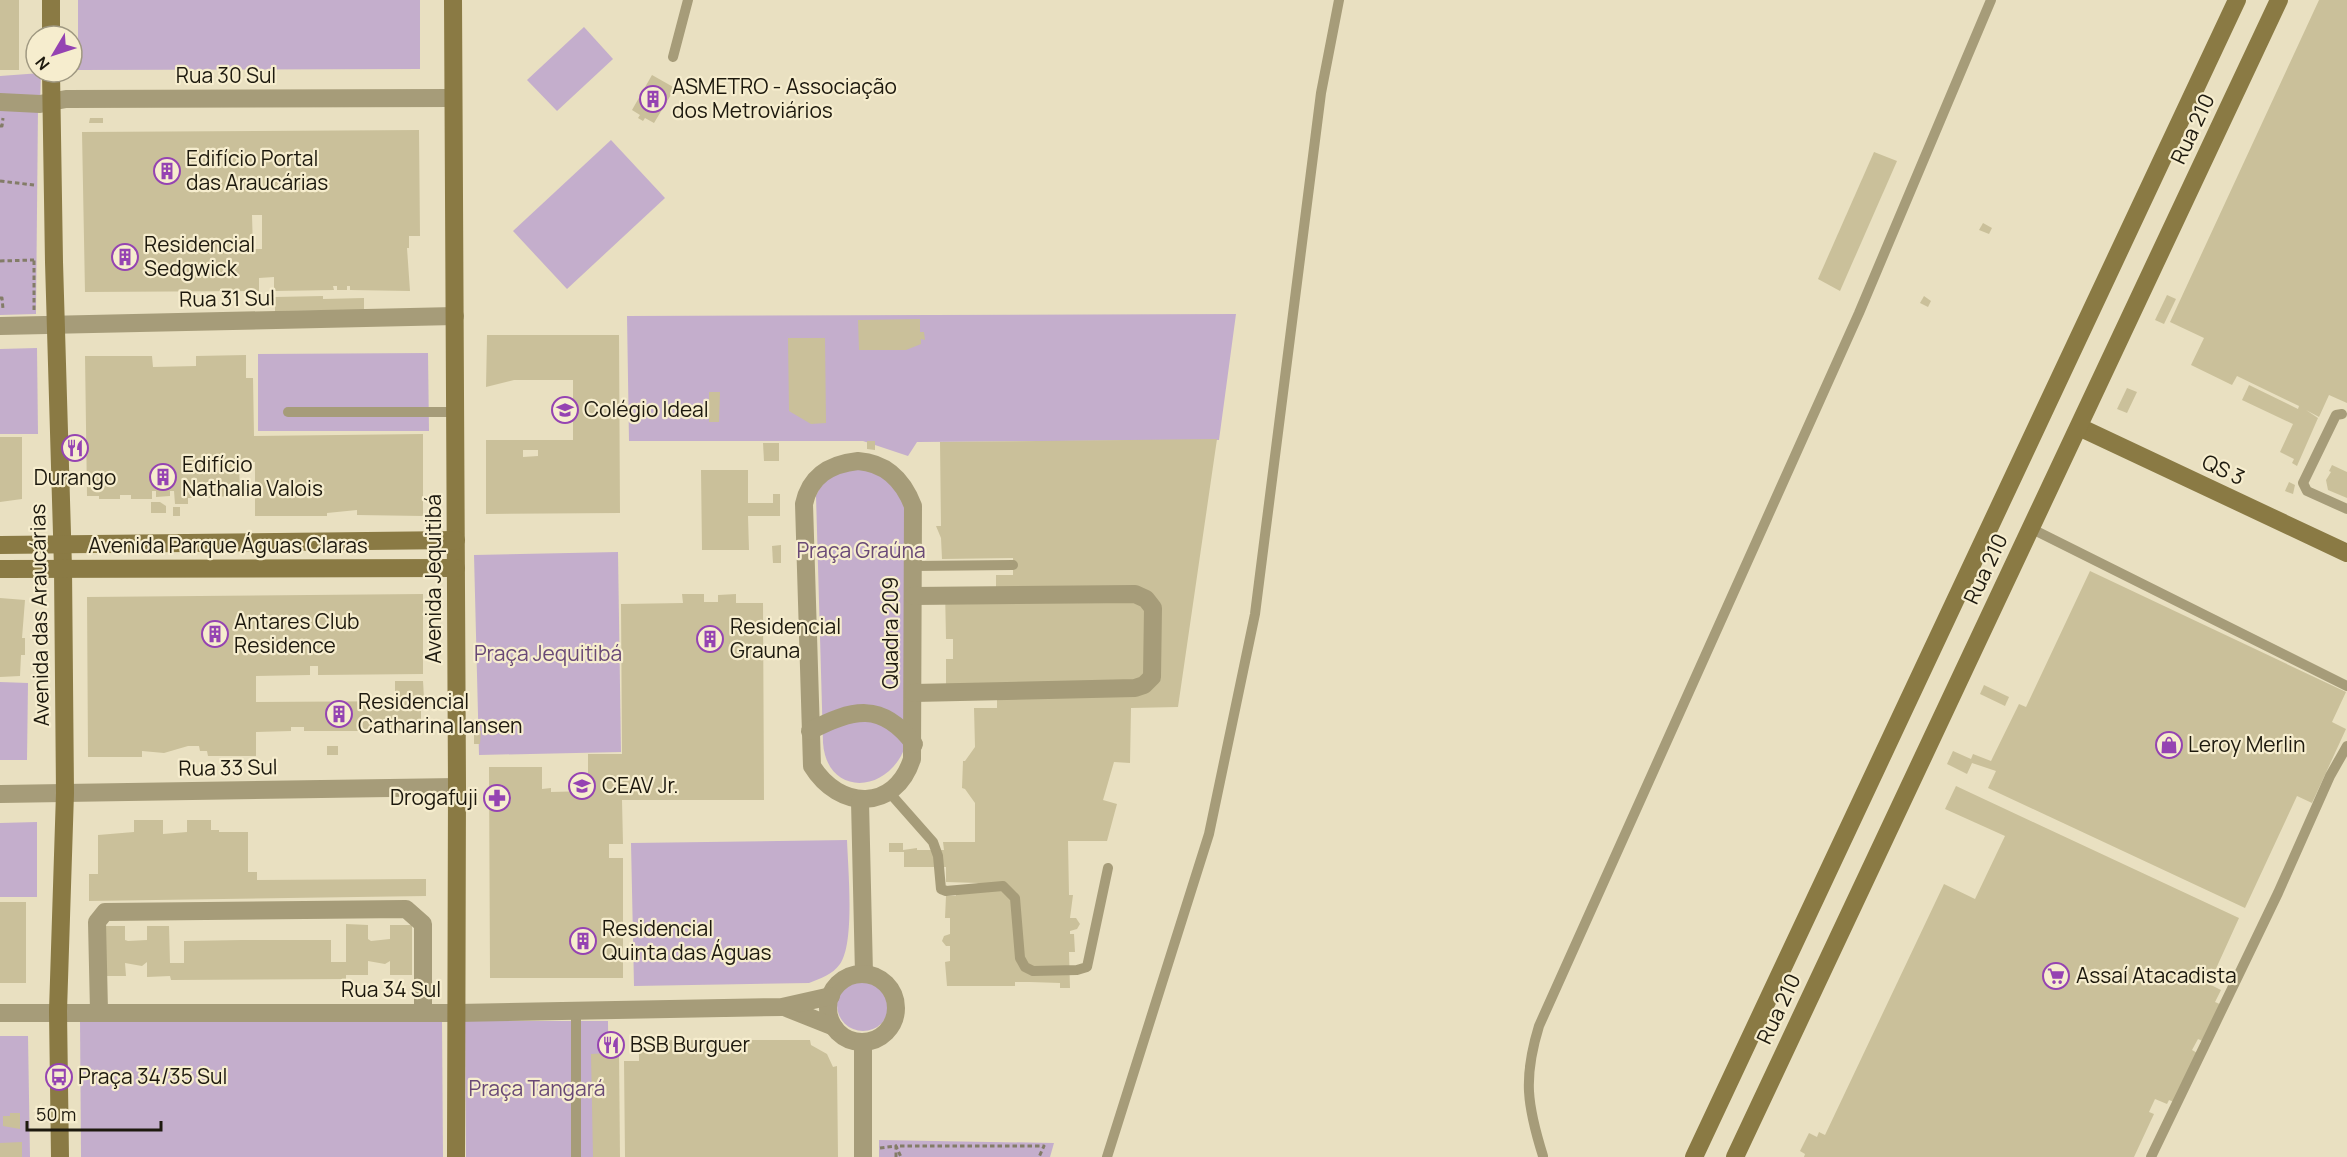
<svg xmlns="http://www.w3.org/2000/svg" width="2347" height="1157" font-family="Manrope,sans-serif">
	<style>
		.green { fill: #c4aecc }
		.building { fill: #cac09a; fill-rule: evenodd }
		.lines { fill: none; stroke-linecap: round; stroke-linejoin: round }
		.path { stroke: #837c67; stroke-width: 3; stroke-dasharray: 4.5 3; stroke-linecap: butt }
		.lane { stroke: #a69c79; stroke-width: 10 }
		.street { stroke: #a69c79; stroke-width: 18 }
		.secondary { stroke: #8a7a44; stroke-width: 18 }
		.labels { text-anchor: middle; stroke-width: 4.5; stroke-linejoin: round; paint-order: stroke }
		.street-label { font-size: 21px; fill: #1d190e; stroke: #f6edce }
		.poi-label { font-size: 21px; fill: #1d190e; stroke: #f6edce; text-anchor: start }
		.park-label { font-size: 21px; fill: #694976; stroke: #f6edce }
	</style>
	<rect width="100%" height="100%" fill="#e9e0c1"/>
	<!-- green -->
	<g class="green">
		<polygon points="78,0 420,0 420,69 78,70"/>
		<polygon points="584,27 613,59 557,111 527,80"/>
		<polygon points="41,73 40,104 0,102 0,76"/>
		<polygon points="38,108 36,314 0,315 0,109"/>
		<polygon points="611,140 665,198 567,289 513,231"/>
		<polygon points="1236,314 1219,440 917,442 908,456 863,441 629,441 627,316"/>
		<polygon points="37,348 38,434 0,434 0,349"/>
		<polygon points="428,353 429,431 258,431 258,354"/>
		<path d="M844,468H874L905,497V747C888,794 827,797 823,743L816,496L822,483Z"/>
		<polygon points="618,552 621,752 479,755 474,555"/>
		<polygon points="0,682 28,683 27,760 0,760"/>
		<polygon points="37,822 37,897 0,897 0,823"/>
		<path d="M847,840C848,869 855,943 840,964C832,975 821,978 809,983L634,986L631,843Z"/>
		<circle cx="863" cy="1005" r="26"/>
		<polygon points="80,1020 442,1020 443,1157 81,1157"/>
		<polygon points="465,1021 608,1021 609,1157 466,1157"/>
		<polygon points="0,1036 28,1036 30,1157 0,1157"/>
		<polygon points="879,1140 1054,1143 1050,1157 879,1157"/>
	</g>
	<!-- building -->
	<g class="building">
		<rect x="0" y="0" width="19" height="70"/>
		<polygon points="2319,0 2347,0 2347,403 2329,395 2319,417 2306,410 2318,418 2297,466 2292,463 2294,459 2280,452 2293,424 2242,400 2249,385 2298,409 2299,406 2237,376 2232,385 2191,365 2204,338 2170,322"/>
		<polygon points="652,75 675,88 654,123 645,118 643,121 638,118 640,115 632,110"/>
		<polygon points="90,118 103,118 103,123 89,123"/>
		<path d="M419,130L420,236H409V248H407L410,291L350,290V286H347V290H337V286H333L334,290L274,291V277L259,278V291L85,292L82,132ZM252,215H262V249H253Z"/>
		<polygon points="1874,152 1897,161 1840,291 1818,279"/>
		<polygon points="1983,223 1992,228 1989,234 1979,230"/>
		<polygon points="2167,295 2176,299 2164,324 2155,320"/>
		<polygon points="323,296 323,299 364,298 364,310 275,311 275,297"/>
		<polygon points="1924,296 1931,301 1928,307 1920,303"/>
		<polygon points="920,319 920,332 924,332 925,340 921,339 921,344 906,350 859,350 858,320"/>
		<path d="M487,335H619L620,513L486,514V440H573V380H514L486,387ZM523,450H538V456L523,457Z"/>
		<polygon points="788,338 825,338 826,423 811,424 789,411"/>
		<polygon points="246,355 246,378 253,378 254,436 423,434 423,516 357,515 357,510 327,513 327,516 255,516 255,462 239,463 240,495 205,498 205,495 195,495 195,498 188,498 188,504 175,504 174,491 170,491 170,496 156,497 156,491 152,491 152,499 131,499 131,495 120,495 120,499 99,499 99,496 87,496 85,356 152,356 153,367 196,366 196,356"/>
		<polygon points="2127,388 2137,392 2127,413 2117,409"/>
		<polygon points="709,392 720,392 719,422 709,422"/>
		<polygon points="0,437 22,437 22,499 0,502"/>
		<polygon points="1217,439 1178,707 1131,708 1130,763 1114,762 1103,800 1117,804 1107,841 1068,841 1069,895 1073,895 1070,918 1076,918 1080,924 1077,929 1070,931 1070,934 1074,934 1075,952 1069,952 1070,988 1060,988 1060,983 1030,982 1015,982 1015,986 947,986 945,962 950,961 950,946 946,946 942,941 944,936 950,934 950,918 945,918 946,896 956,896 956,893 979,883 946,882 946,867 904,867 904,852 889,852 889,843 903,843 903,850 917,848 917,850 944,850 943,842 975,842 975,803 965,789 962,788 963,761 965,761 975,747 974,708 997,708 997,695 946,695 946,659 953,659 953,639 946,639 945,589 996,588 996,575 1013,575 1013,558 942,559 941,538 936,526 941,526 940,442"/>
		<polygon points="867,441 875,441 875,450 867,449"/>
		<polygon points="763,443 779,443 779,461 764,461"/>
		<polygon points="2332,465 2347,472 2347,498 2328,490 2326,480 2331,472 2329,471"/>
		<polygon points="701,470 748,470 748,503 773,503 773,494 780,494 780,516 748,516 749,550 702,550"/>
		<polygon points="2289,482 2295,485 2293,494 2285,491"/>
		<polygon points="151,502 160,502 166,506 166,513 151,513"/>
		<rect x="173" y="507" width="7" height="9"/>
		<polygon points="781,545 781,563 773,563 772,546"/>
		<polygon points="2090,571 2346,692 2332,722 2346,729 2312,803 2297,796 2245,908 1988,788 1996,771 1972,763 1967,774 1947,764 1953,751 1971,759 1973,754 1991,761 2019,704 2026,707"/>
		<polygon points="423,594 423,674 318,675 318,666 310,666 310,675 256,676 256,702 421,701 421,730 387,731 387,726 373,727 374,731 304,731 304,727 291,727 291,731 256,732 256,756 208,756 207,751 200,751 199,746 188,746 164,753 142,751 142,757 88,757 87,597"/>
		<polygon points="682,594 704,594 704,602 718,602 718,595 736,594 736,603 763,603 764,800 622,800 623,844 609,844 609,858 623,858 623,978 490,978 489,767 542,767 542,789 551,788 551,792 588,791 588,754 622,754 621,604 683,603"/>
		<polygon points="0,598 25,600 22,638 25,638 25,655 21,655 20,676 0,677"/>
		<polygon points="395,681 423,681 424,698 395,699"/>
		<polygon points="1984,685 2009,697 2005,706 1980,694"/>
		<polygon points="474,731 481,731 480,744 474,744"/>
		<rect x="327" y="746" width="11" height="9"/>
		<polygon points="1956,786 2239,918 2209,984 2221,990 2215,1002 2222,1005 2205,1042 2198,1039 2192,1050 2199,1054 2176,1103 2169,1100 2167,1104 2155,1099 2149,1112 2154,1114 2134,1157 1804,1157 1805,1154 1800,1151 1809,1133 1817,1137 1819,1132 1825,1135 1944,884 1975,899 2005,836 1945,809"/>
		<polygon points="134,820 163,820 163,834 187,832 187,820 211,820 211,830 219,830 219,832 248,832 248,872 257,872 257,880 426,879 426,896 89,901 89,874 98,874 98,835 134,832"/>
		<rect x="0" y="902" width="26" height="81"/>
		<polygon points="346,924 368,925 368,939 371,941 390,939 390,925 412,925 412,975 390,975 390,961 385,964 368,961 368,975 346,975 346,979 171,980 170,976 147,977 147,962 142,966 125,963 126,976 103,976 105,926 125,926 125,940 128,941 147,940 147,926 169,926 170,963 184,963 184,941 242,940 331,940 331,962 346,962"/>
		<polygon points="639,1040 810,1040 811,1045 827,1054 833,1067 837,1066 838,1157 625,1157 624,1061 639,1061"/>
		<polygon points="610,1053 619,1053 620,1157 593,1157 591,1054"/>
		<polygon points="10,1113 20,1113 20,1129 3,1126 3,1116 10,1116"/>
		<polygon points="22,1142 22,1157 0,1157 0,1143"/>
	</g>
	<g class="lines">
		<!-- path -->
		<g class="path">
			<polyline points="0,126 2,126 3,118"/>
			<polyline points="0,181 34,185"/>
			<polyline points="0,261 34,260"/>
			<polyline points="0,298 2,298 3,309"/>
			<polyline points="34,310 34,259"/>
			<polyline points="880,1148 896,1146 901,1157"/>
			<polyline points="896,1157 896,1146 1044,1146 1039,1157"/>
		</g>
		<!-- lane -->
		<g class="lane">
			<polyline points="673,57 688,0"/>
			<polyline points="288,412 455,412"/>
			<polyline points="2342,414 2336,415 2303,483 2307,491 2347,509"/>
			<polyline points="2030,528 2347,686"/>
			<polyline points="913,566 1013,565"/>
			<polyline points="888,791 933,842 938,856 941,889 946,891 1003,886 1015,898 1020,958 1025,967 1033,971 1077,970 1087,967 1108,868"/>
			<polyline points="576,1011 576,1157"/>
			<path d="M1543,1156C1527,1105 1523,1078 1539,1026L1859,313L1991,0"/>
			<polyline points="1107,1157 1209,834 1255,614 1321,93 1339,0"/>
			<polyline points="2151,1157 2278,893 2330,776 2347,746"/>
		</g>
		<!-- street -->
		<g class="street">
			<polyline points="0,102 40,104 66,99 453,98"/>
			<polyline points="0,326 455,316"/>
			<path d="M858,461C886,463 903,480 913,506L912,759C895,812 839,810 812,766L804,504C810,476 830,464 858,461Z"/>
			<polyline points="913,596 1135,594 1146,599 1153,608 1152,677 1144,685 1135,688 914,693"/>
			<path d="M810,731C852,709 882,701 914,744"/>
			<polyline points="0,794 457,787"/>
			<polyline points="860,801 864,974"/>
			<circle cx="862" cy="1008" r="34"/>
			<polyline points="784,1007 834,1027"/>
			<polyline points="99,1011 97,922 105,912 406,909 423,924 423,1013"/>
			<polyline points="0,1013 457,1013 782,1007 831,996"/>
			<polyline points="863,1042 863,1157"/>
		</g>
		<!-- secondary -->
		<g class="secondary">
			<polyline points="51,0 51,36"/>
			<polyline points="453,0 457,787 456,1157"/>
			<polyline points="51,72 54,262 63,568 65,793 58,1011 60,1157"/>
			<polyline points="2079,427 2347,553"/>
			<polyline points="0,545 456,540"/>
			<polyline points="0,569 456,568"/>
			<polyline points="1694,1157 2237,0"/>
			<polyline points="1735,1157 2279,0"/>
		</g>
	</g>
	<!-- icons -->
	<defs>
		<symbol id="building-ring" viewBox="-11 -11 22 22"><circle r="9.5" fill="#f6edce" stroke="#9543b2" stroke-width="1.5"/><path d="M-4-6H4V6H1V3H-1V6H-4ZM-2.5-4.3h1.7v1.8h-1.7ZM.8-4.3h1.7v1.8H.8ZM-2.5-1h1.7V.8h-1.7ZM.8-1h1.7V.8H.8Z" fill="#9543b2"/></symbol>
		<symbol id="school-ring" viewBox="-11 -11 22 22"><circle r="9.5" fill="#f6edce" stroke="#9543b2" stroke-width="1.5"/><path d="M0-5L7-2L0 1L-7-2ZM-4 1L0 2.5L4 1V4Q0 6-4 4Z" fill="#9543b2"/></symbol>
		<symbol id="restaurant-ring" viewBox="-11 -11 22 22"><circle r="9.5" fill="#f6edce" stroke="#9543b2" stroke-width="1.5"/><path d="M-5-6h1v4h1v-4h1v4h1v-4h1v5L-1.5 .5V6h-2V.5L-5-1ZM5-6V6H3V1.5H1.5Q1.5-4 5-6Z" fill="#9543b2"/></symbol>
		<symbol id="shop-ring" viewBox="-11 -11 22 22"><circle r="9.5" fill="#f6edce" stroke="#9543b2" stroke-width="1.5"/><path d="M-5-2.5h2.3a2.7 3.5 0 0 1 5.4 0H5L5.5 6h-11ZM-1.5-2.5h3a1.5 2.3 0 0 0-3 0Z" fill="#9543b2"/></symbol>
		<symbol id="pharmacy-ring" viewBox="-11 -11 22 22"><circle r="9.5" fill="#f6edce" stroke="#9543b2" stroke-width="1.5"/><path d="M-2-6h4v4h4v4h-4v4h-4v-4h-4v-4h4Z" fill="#9543b2"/></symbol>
		<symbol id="supermarket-ring" viewBox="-11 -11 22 22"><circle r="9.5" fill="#f6edce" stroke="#9543b2" stroke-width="1.5"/><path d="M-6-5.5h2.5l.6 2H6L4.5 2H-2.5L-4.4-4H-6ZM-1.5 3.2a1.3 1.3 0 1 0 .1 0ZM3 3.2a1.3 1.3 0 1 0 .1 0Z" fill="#9543b2"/></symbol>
		<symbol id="bus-ring" viewBox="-11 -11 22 22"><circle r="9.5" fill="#f6edce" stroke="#9543b2" stroke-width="1.5"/><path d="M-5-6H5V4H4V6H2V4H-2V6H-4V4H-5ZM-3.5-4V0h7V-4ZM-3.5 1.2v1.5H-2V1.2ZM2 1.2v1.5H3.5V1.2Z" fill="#9543b2"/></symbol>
	</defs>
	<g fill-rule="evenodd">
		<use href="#building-ring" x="638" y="84" width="30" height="30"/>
		<use href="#building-ring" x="152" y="156" width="30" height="30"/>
		<use href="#building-ring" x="110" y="242" width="30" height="30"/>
		<use href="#school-ring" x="550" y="395" width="30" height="30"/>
		<use href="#restaurant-ring" x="60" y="433" width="30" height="30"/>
		<use href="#building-ring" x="148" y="462" width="30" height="30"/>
		<use href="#building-ring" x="200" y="619" width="30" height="30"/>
		<use href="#building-ring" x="695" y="624" width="30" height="30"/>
		<use href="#building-ring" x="324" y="699" width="30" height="30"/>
		<use href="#shop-ring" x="2154" y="730" width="30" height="30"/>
		<use href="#school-ring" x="567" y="771" width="30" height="30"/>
		<use href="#pharmacy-ring" x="482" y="783" width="30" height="30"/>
		<use href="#building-ring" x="568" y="926" width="30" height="30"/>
		<use href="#supermarket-ring" x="2041" y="961" width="30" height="30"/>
		<use href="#restaurant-ring" x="596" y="1030" width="30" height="30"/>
		<use href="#bus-ring" x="44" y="1062" width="30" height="30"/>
	</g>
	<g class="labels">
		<!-- street labels -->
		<g class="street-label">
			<text x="226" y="83">Rua 30 Sul</text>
			<text transform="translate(2193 129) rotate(-65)" y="7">Rua 210</text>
			<text transform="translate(227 299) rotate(-1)" y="7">Rua 31 Sul</text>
			<text transform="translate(2223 470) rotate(25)" y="7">QS 3</text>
			<text x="228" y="553">Avenida Parque Águas Claras</text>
			<text transform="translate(1986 569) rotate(-65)" y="7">Rua 210</text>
			<text transform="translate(434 579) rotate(-90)" y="7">Avenida Jequitibá</text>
			<text transform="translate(40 615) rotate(-91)" y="7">Avenida das Araucárias</text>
			<text transform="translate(891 633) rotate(-90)" y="7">Quadra 209</text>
			<text transform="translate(228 768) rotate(-1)" y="7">Rua 33 Sul</text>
			<text x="391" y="997">Rua 34 Sul</text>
			<text transform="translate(1779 1009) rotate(-65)" y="7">Rua 210</text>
		</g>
		<!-- poi labels -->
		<g class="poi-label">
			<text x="672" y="94">ASMETRO - Associação<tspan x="672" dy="24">dos Metroviários</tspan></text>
			<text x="186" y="166">Edifício Portal<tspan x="186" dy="24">das Araucárias</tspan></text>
			<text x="144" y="252">Residencial<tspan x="144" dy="24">Sedgwick</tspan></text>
			<text x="584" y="417">Colégio Ideal</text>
			<text x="182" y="472">Edifício<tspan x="182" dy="24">Nathalia Valois</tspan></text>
			<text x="75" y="485" text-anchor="middle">Durango</text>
			<text x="234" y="629">Antares Club<tspan x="234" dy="24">Residence</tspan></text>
			<text x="730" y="634">Residencial<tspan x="730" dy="24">Grauna</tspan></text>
			<text x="358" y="709">Residencial<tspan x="358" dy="24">Catharina Iansen</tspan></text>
			<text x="2188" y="752">Leroy Merlin</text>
			<text x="602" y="793">CEAV Jr.</text>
			<text x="478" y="805" text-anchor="end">Drogafuji</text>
			<text x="602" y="936">Residencial<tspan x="602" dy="24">Quinta das Águas</tspan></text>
			<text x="2076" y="983">Assaí Atacadista</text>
			<text x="630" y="1052">BSB Burguer</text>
			<text x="78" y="1084">Praça 34/35 Sul</text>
		</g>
		<!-- park labels -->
		<g class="park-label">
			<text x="861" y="558">Praça Graúna</text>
			<text x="548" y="661">Praça Jequitibá</text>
			<text x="537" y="1096">Praça Tangará</text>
		</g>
	</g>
	<!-- north arrow -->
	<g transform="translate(54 54) rotate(231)"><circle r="28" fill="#f6edce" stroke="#9f9881" stroke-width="1.5"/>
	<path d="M0-4.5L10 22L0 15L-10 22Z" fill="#9543b2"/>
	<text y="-9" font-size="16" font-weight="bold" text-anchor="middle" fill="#1d190e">N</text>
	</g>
	<!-- scale -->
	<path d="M27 1121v9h134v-9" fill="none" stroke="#1d190e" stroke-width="3"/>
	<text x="36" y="1121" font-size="18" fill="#1d190e" stroke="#f6edce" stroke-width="4.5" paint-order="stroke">50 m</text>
</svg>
